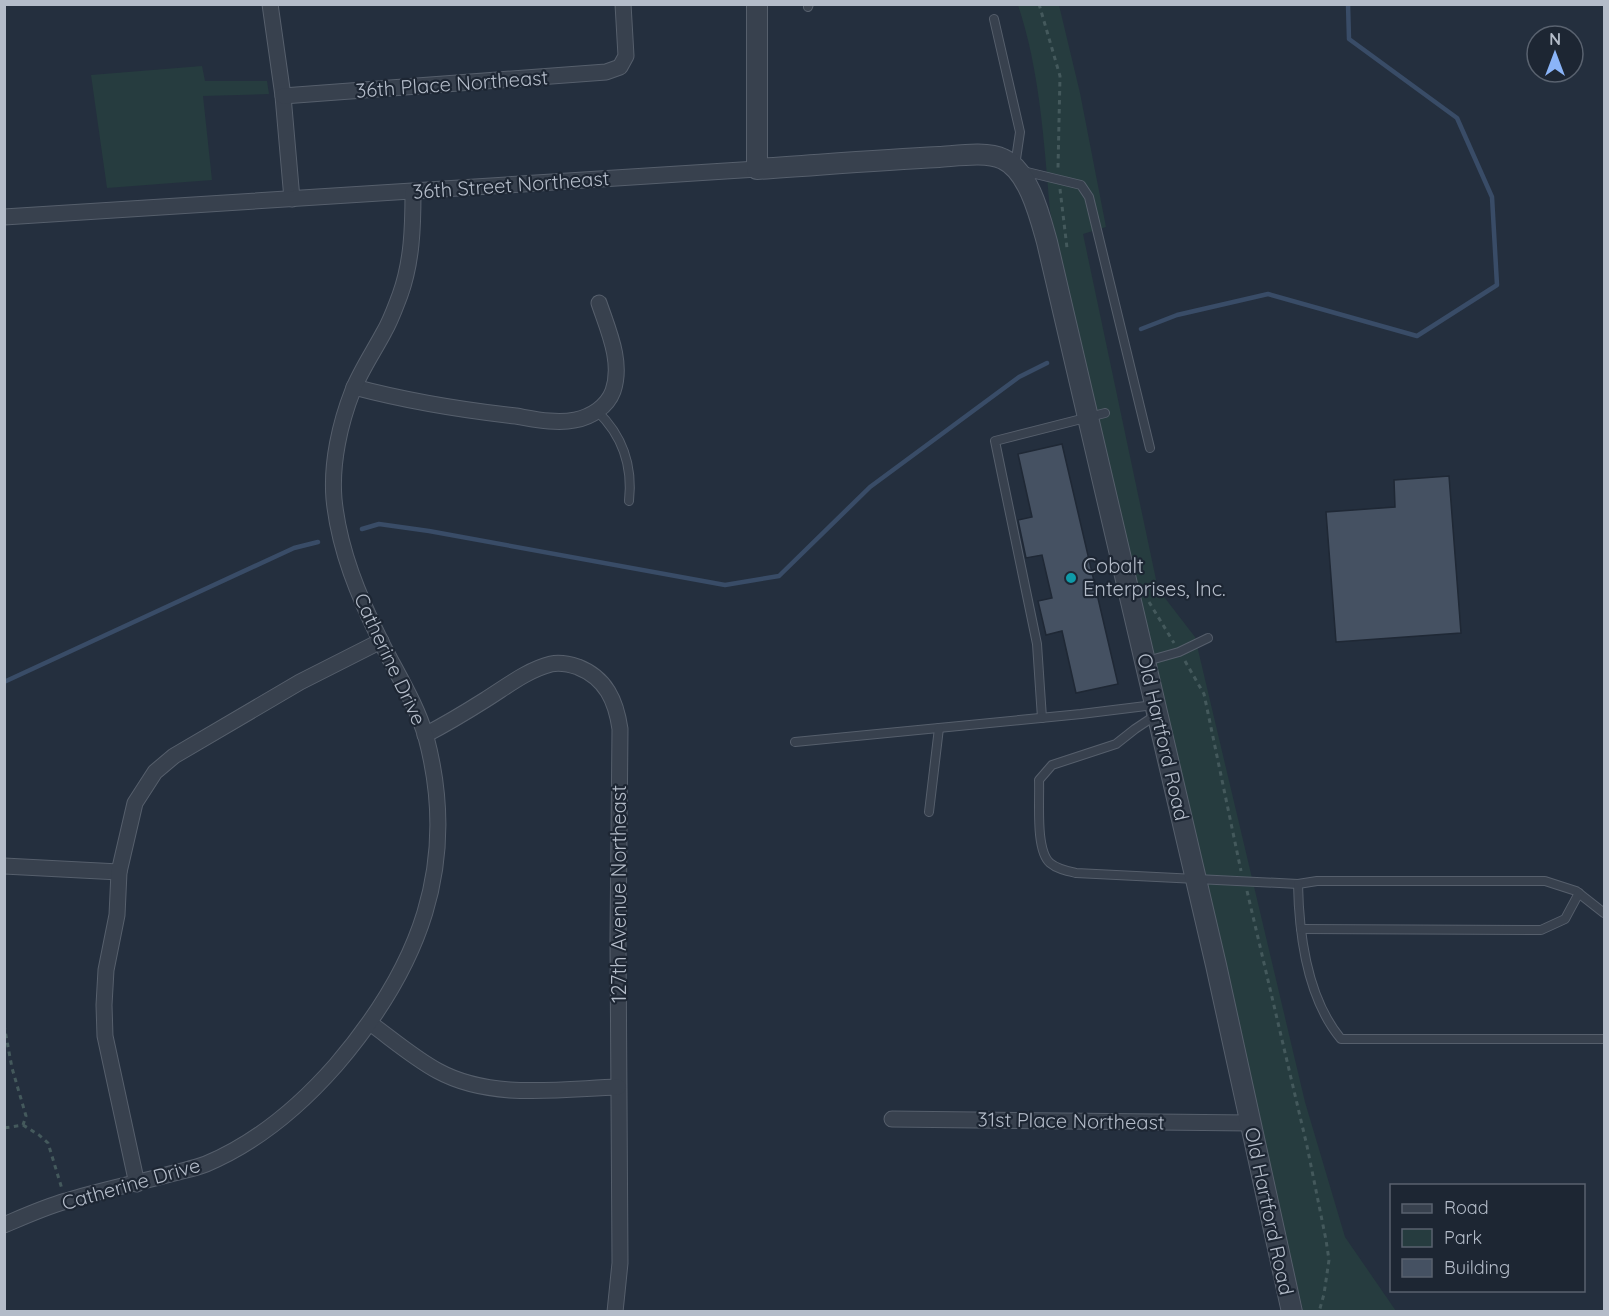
<svg xmlns="http://www.w3.org/2000/svg" width="1609" height="1316" font-family="Quicksand,sans-serif">
	<style>
		.green { fill: #263c3f }
		.lines { fill: none; stroke-linecap: round; stroke-linejoin: round }
		.stream { stroke: #394c67; stroke-width: 4.5 }
		.building { fill: #455162; stroke: #1f2835; stroke-width: 1.5 }
		.service-casing { stroke: #565f6c; stroke-width: 10 }
		.minor-casing { stroke: #565f6c; stroke-width: 17 }
		.tertiary-casing { stroke: #565f6c; stroke-width: 22 }
		.path { stroke: #44595c; stroke-width: 3; stroke-dasharray: 4.5 4.5; stroke-linecap: butt }
		.service { stroke: #38414e; stroke-width: 8 }
		.minor { stroke: #38414e; stroke-width: 15 }
		.tertiary { stroke: #38414e; stroke-width: 20 }
		.culture-dot { fill: #0f9aa8; stroke: #1d2633; stroke-width: 2 }
		.labels { text-anchor: middle; stroke-width: 4.5; stroke-linejoin: round; paint-order: stroke }
		.street-label { font-size: 20px; fill: #b4bcc9; stroke: #1d2633 }
		.poi-label { font-size: 20px; fill: #b4bcc9; stroke: #1d2633; text-anchor: start }
	</style>
	<rect width="100%" height="100%" fill="#242f3e"/>
	<!-- green -->
	<g class="green">
		<path d="M1018,5H1059L1080,93L1106,227L1083,234L1158,589L1195,637L1305,1102L1345,1237L1396,1311H1303L1050,211C1044,142 1040,71 1018,5Z"/>
		<polygon points="202,66 205,81 267,81 269,94 203,96 212,180 107,188 91,75"/>
	</g>
	<g class="lines">
		<!-- stream -->
		<g class="stream">
			<polyline points="1141,329 1177,315 1268,294 1417,336 1497,285 1492,197 1457,118 1349,39 1348,4"/>
			<polyline points="362,529 379,524 429,531 725,585 779,576 870,487 1019,377 1047,363"/>
			<polyline points="4,682 294,548 318,542"/>
		</g>
	</g>
	<!-- building -->
	<g class="building">
		<polygon points="1062,444 1118,684 1076,693 1062,631 1046,635 1038,601 1052,598 1042,555 1026,558 1018,520 1032,517 1018,454"/>
		<polygon points="1449,476 1461,633 1336,642 1326,512 1395,507 1394,480"/>
	</g>
	<g class="lines">
		<defs>
			<g id="service">
				<polyline points="808,7 809,4"/>
				<polyline points="994,19 1020,132 1015,166"/>
				<polyline points="1023,171 1081,185 1089,197 1150,448"/>
				<path d="M597,411C623,436 633,465 629,501"/>
				<polyline points="1147,661 1179,652 1208,638"/>
				<path d="M1156,715L1135,729L1116,744L1052,765L1039,780C1040,800 1035,850 1050,863C1057,869 1067,871 1076,873L1298,884L1317,881H1545L1576,891L1604,913"/>
				<polyline points="1042,718 1037,644 995,441 1105,413"/>
				<polyline points="795,742 1081,714 1154,705"/>
				<polyline points="929,812 939,728"/>
				<path d="M1298,884C1299,936 1307,998 1341,1039H1604"/>
				<polyline points="1301,929 1541,930 1565,919 1579,893"/>
			</g>
			<g id="minor">
				<polyline points="270,4 283,96 292,199"/>
				<polyline points="283,96 606,72 620,67 626,56 623,4"/>
				<polyline points="4,217 757,169"/>
				<path d="M354,387C407,401 461,410 516,416C534,419 556,424 575,420C591,417 607,407 613,391C623,362 608,330 599,303"/>
				<path d="M425,735C446,724 466,712 485,700C506,687 527,670 551,664C560,662 569,664 578,667C606,678 616,701 620,729L618,940L620,1263L615,1312"/>
				<polyline points="4,866 119,872"/>
				<path d="M370,1023C392,1039 414,1058 438,1071C491,1100 560,1089 618,1087"/>
				<polyline points="892,1119 1250,1123"/>
				<polyline points="137,1184 105,1036 104,1005 106,970 117,915 119,872 135,803 155,772 174,756 300,682 381,641"/>
				<path d="M4,1225C25,1216 45,1207 66,1201C101,1190 138,1183 174,1173C185,1170 196,1168 206,1164C256,1143 300,1106 336,1065C419,968 460,865 426,737C416,703 397,674 381,642C359,597 339,550 334,499C331,463 340,423 353,390C361,370 374,351 384,332C391,320 395,308 400,295C412,262 413,227 413,192"/>
			</g>
			<path id="tertiary" d="M757,4V169C818,165 878,160 939,157C956,156 987,151 1003,159C1029,171 1040,217 1047,242L1216,965L1292,1312"/>
		</defs>
		<!-- service casing -->
		<use href="#service" class="service-casing"/>
		<!-- minor casing -->
		<use href="#minor" class="minor-casing"/>
		<!-- tertiary casing -->
		<use href="#tertiary" class="tertiary-casing"/>
		<!-- path -->
		<g class="path">
			<polyline points="1039,4 1060,76 1058,168"/>
			<polyline points="1060,189 1067,248"/>
			<polyline points="1149,602 1174,643"/>
			<polyline points="1185,661 1204,694 1241,871"/>
			<polyline points="1247,891 1307,1146 1326,1240 1329,1260 1324,1294 1319,1312"/>
			<polyline points="4,1025 12,1068 26,1116 23,1125 4,1128"/>
			<polyline points="23,1125 39,1135 48,1143 62,1189"/>
		</g>
		<!-- service -->
		<use href="#service" class="service"/>
		<!-- minor -->
		<use href="#minor" class="minor"/>
		<!-- tertiary -->
		<use href="#tertiary" class="tertiary"/>
	</g>
	<!-- markers -->
	<circle class="culture-dot" cx="1071" cy="578" r="6"/>
	<g class="labels">
		<!-- street labels -->
		<g class="street-label">
			<text transform="translate(452 84) rotate(-4)" y="7">36th Place Northeast</text>
			<text transform="translate(511 185) rotate(-4)" y="7">36th Street Northeast</text>
			<text transform="translate(390 659) rotate(65)" y="7">Catherine Drive</text>
			<text transform="translate(1163 737) rotate(77)" y="7">Old Hartford Road</text>
			<text transform="translate(619 894) rotate(-90)" y="7">127th Avenue Northeast</text>
			<text transform="translate(1071 1121) rotate(1)" y="7">31st Place Northeast</text>
			<text transform="translate(131 1184) rotate(-16)" y="7">Catherine Drive</text>
			<text transform="translate(1269 1211) rotate(78)" y="7">Old Hartford Road</text>
		</g>
		<!-- poi labels -->
		<g class="poi-label">
			<text x="1083" y="573">Cobalt<tspan x="1083" dy="23">Enterprises, Inc.</tspan></text>
		</g>
	</g>
	<!-- border -->
	<rect width="1609" height="1316" fill="none" stroke="#b4bcc9" stroke-width="12"/>
	<!-- legend -->
	<rect x="1390" y="1184" width="195" height="108" fill="#1d2633" stroke="#59626f" stroke-width="1.5"/>
	<rect x="1402" y="1204" width="30" height="9" fill="#38414e" stroke="#59626f" stroke-width="1.5"/>
	<text x="1444" y="1214" font-size="18" fill="#b4bcc9">Road</text>
	<rect x="1402" y="1229" width="30" height="18" fill="#263c3f" stroke="#59626f" stroke-width="1.5"/>
	<text x="1444" y="1244" font-size="18" fill="#b4bcc9">Park</text>
	<rect x="1402" y="1259" width="30" height="18" fill="#455162" stroke="#59626f" stroke-width="1.5"/>
	<text x="1444" y="1274" font-size="18" fill="#b4bcc9">Building</text>
	<!-- north arrow -->
	<g transform="translate(1555 54)"><circle r="28" fill="#1d2633" stroke="#59626f" stroke-width="1.5"/>
	<path d="M0-4.5L10 22L0 15L-10 22Z" fill="#8ab4f8"/>
	<text y="-9" font-size="16" font-weight="bold" text-anchor="middle" fill="#b4bcc9">N</text>
	</g>
</svg>
